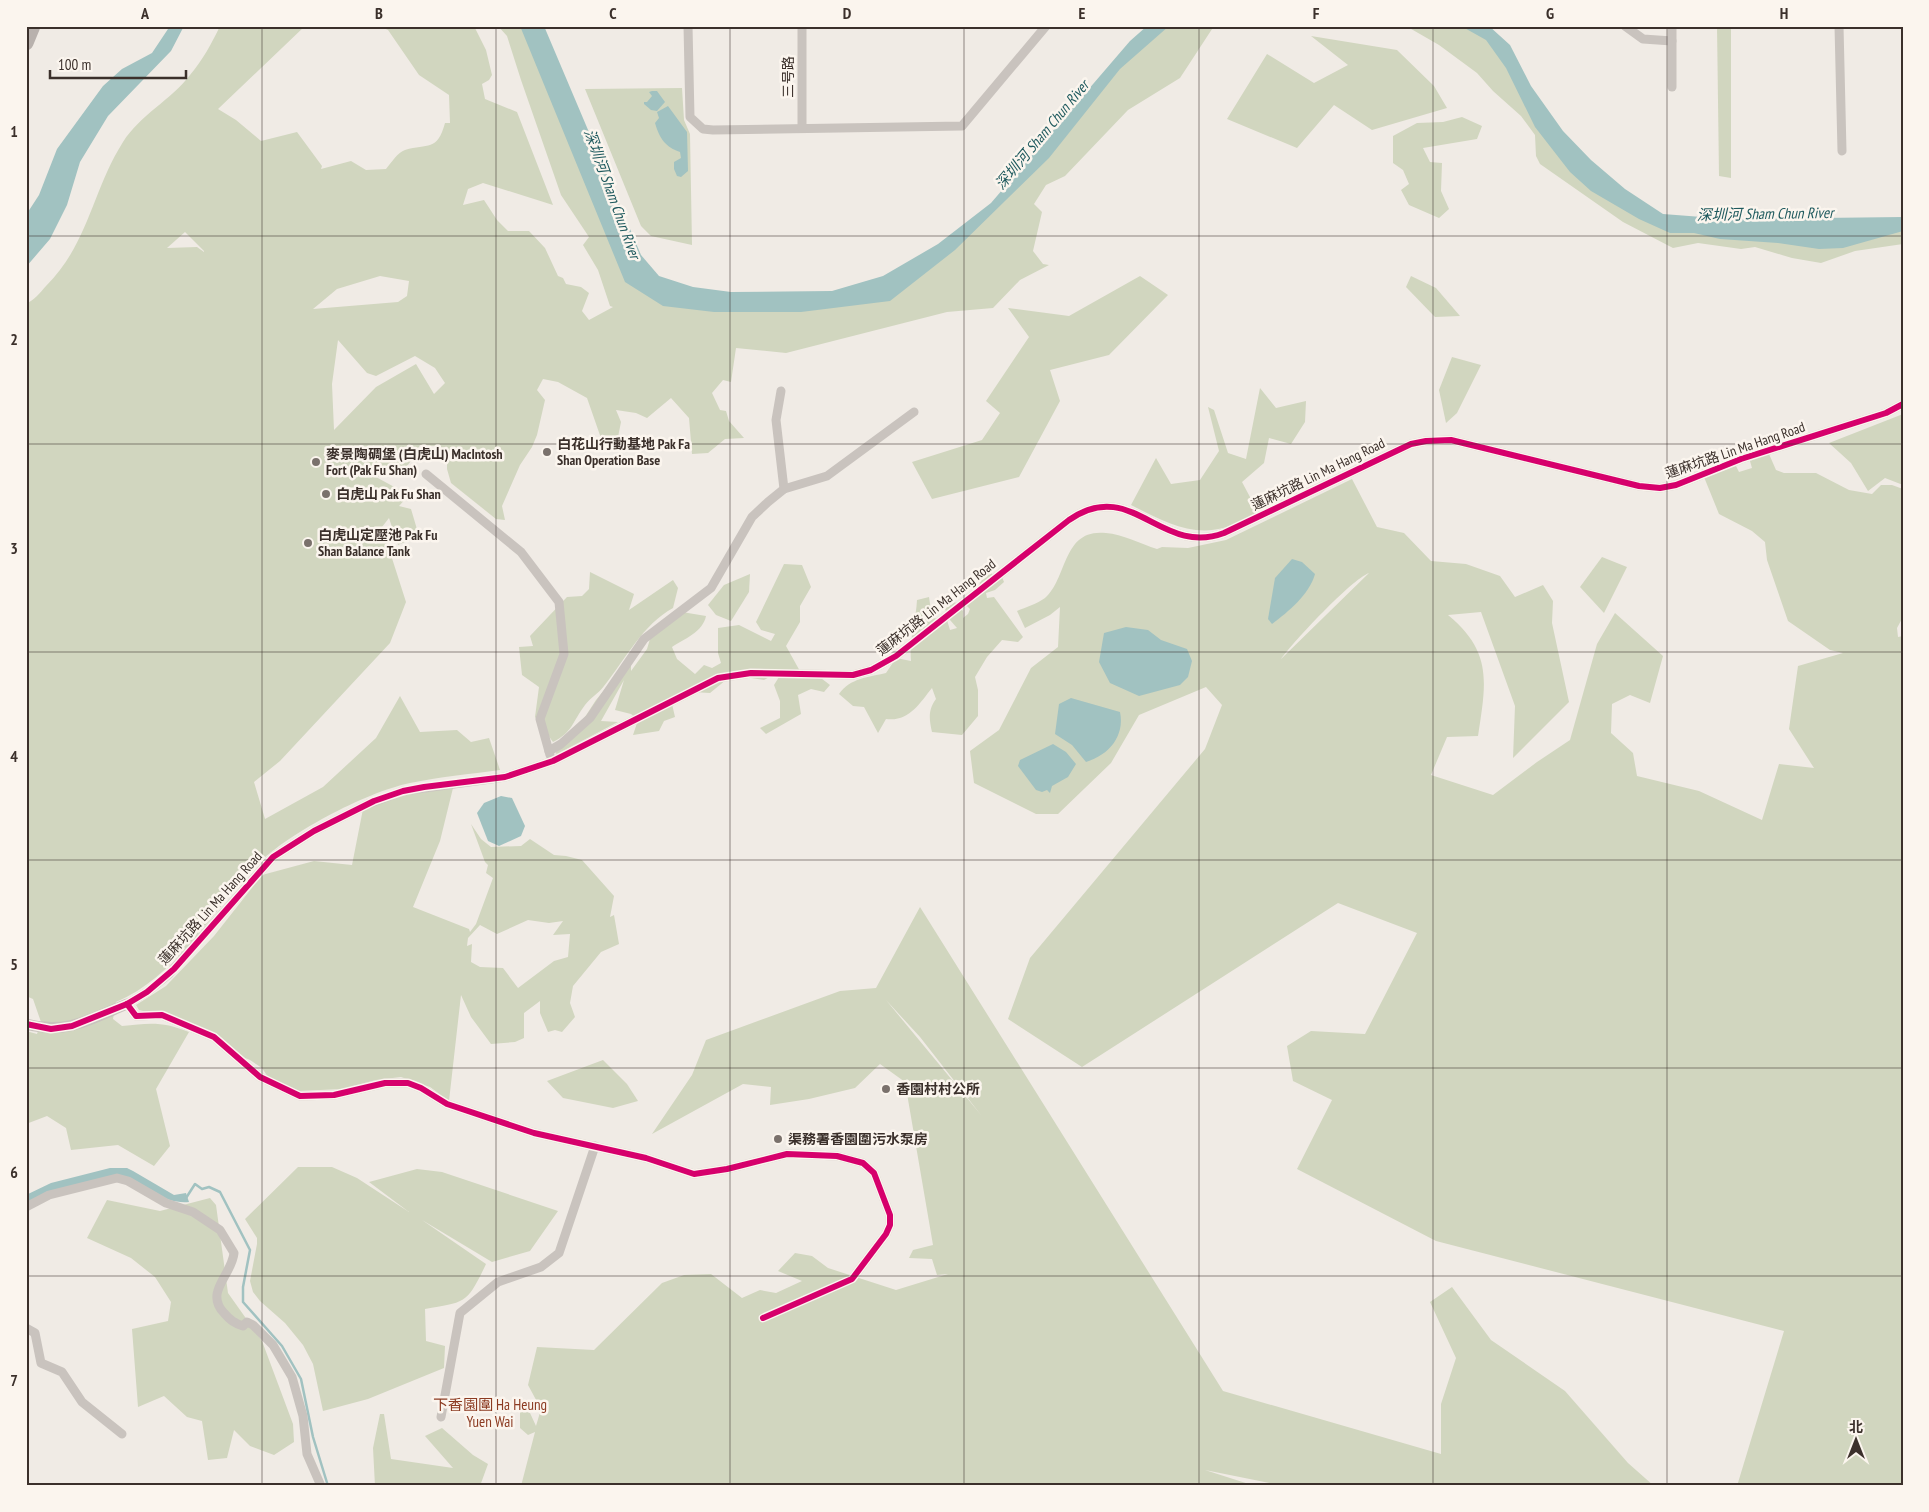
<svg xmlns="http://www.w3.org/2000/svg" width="1929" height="1512" font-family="'PT Sans Narrow','Noto Sans SC',sans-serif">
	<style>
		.green { fill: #d1d6bf; fill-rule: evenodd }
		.water { fill: #a1c2c1 }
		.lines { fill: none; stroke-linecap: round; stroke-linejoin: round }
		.stream { stroke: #a1c2c1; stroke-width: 2.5 }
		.minor { stroke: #c9c3be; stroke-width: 9 }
		.tertiary { stroke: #c9c3be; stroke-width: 11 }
		.primary { stroke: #b8b1ad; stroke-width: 15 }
		.cycleway-casing { stroke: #fbf5ee; stroke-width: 9 }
		.cycleway { stroke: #d6006c; stroke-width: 6 }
		.grid { fill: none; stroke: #3b302b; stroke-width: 1; stroke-opacity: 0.55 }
		.poi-dot { fill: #7a716c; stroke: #fbf5ee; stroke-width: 2 }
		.labels { text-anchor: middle; stroke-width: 5; stroke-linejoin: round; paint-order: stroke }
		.street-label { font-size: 14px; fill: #3b302b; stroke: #fbf5ee }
		.poi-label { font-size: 14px; font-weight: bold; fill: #3b302b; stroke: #fbf5ee; text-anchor: start }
		.water-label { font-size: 15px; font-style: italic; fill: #1f5a5e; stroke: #fbf5ee }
		.neighbourhood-label { font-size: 15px; fill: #8c3b22; stroke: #fbf5ee }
		.neatline { fill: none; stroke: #3b302b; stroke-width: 2 }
		.grid-label { font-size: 16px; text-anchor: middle; font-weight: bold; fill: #3b302b }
	</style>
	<rect width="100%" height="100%" fill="#f0ebe5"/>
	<!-- green -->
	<g class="green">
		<path d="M220,26H305L218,109L236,120L261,141L297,132L322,166L321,169L351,161L366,170L386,169C391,163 398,152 405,150C428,143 437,152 445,123H450L449,95L419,75L388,30L379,26H474L486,50L492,75L489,80L482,84L485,99L517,112L553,205L483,183L468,189L463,205L484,200L497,220L508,231H529L545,248L558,276L563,278L566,284L581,287L589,293L582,311L589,320L613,307L610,306L598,270L583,245L589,237L561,195L521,80L507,36L498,26H531L626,267L673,299L890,292L952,246L1156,26H1214L1180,78L1128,110L1065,176L1046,185L1034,204L1042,212L1033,251L1043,264L1049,265L1020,280L993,308L947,312L786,353L736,348L731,382L723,380L712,393L720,410L726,411L729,421L744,438L725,439L708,453L692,454L689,418L671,398L647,418L636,413L616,410L621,422L618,437L602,441L587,398L558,382L543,379L537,390L545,400L537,435L532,447L520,465L502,506L505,520L496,519L451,483L447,469V454L435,446L420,445C407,470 404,473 376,477L409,495L399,506L411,509L419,536L398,545L389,518L382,527L406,602L390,643L280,761L254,782L265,819L323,787L376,738L400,696L420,732L457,730L471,742L489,738L500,770C470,774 439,777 410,783C366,792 284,835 254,868C212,912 174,978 116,1002L113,1019L122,1026C149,1023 163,1021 189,1032L156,1089L170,1146L154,1166L118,1145L71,1150L66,1128L47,1116L26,1124V1031L37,1034L41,1022L33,999L26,996V304C34,300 40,293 46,286C89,243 92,191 123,142C140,115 171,100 190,75C202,61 212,43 220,26ZM185,232L204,251V252L197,247L167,248ZM380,276L409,281L407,296L398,302L313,309L337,289ZM338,340L367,373L376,376L415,356L435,368L445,383L434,394L416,364L376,387L334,430L332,384Z"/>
		<polygon points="1406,26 1477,26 1482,29 1539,118 1645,215 1693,227 1903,223 1903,244 1855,251 1821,263 1792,258 1755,247 1741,249 1698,243 1673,248 1623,222 1540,164 1536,156 1535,135 1521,116 1493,91 1477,73 1439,45"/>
		<polygon points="1717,26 1731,26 1731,178 1719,176"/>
		<polygon points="1311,36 1397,50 1434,86 1447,108 1372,130 1334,105 1297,148 1227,119 1267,54 1314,83 1348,65"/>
		<polygon points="682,88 684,120 690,134 692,245 651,236 641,226 585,89"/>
		<polygon points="1462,117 1482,126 1477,139 1423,148 1430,162 1442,163 1441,191 1449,209 1439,218 1409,205 1401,190 1409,184 1403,170 1393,163 1393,136 1417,123 1443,122"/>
		<polygon points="1140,276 1168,295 1109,355 1050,370 1060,401 1019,477 932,499 912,462 982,440 1000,413 986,401 1029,337 1008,308 1069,316"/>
		<polygon points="1411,276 1436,288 1460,316 1435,317 1406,287"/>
		<polygon points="1452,357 1481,365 1457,413 1446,423 1439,390"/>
		<path d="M1260,388L1276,408L1306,401L1305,422L1291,444L1269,438L1264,463L1242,482L1258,512C1247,517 1235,525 1223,528C1190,537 1159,519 1131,505L1156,458L1171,484L1200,480L1219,451L1208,407L1214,410L1228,453L1246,459Z"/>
		<polygon points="1903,414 1903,485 1885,478 1868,491 1851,463 1829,443"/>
		<path d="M1769,454L1776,470L1784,473H1816L1849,490L1872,494L1881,485H1892L1903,489V617L1897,628L1898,637L1903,636V1486H1737L1784,1331L1436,1241L1297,1169L1332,1100L1293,1081L1287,1046L1311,1031L1365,1034L1417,933L1338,903L1082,1067L1008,1019L1030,958L1205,749L1222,705L1206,687L1139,715L1111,763L1058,814H1036L974,783L970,751L999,730L1031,668L1058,647L1060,607L1050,615L1025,628L1017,611C1026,607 1037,604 1045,598C1068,578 1062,528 1106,533C1122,534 1141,544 1157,549L1162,547L1188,548L1226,540L1352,479L1377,527L1404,533L1431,561L1466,564L1500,576L1515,597L1543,585L1553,601L1552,623L1569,702L1513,758L1515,706L1481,612L1448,615C1493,652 1486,683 1478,736L1447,737L1431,775L1493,795L1537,762L1570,740L1597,644L1615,613L1663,656L1650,703L1630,695L1612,704L1611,733L1633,753L1637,776L1699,791L1762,820L1779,764L1814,768L1789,729L1798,666L1843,653L1830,650L1788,621L1767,560L1765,542L1752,531L1719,514L1704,477L1736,466L1739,472L1752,468L1750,461ZM1369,573L1281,659C1294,641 1351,580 1369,573Z"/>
		<polygon points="1602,557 1627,567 1604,613 1580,587"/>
		<path d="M784,564L802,565L811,587L800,606V622L786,646L801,673L817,675L830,685L824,692L811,689L798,695L801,714L766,734L760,728L780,718V701L774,685L784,669L764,680L732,675L710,693L693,692L672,704L675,717L664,721L659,731L633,735L638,720L631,714L615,710L624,680L601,721L618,722L557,754L555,753L570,740L596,700L613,679L631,664V671L647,649L653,629L676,611L706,616C703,632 684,639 672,647L677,659L695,674L704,665L712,668L721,663L718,653V628L739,625L771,641L775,634L761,630L756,622Z"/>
		<path d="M986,568L994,576L1000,572L1004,582L995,590L986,593L987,598L994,597L1023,637L1018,642L1002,640L987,657L975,677L978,690V716L962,735L932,732C929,719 928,710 936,699L932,688C919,704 909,722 886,719L878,733L864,707L853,706L839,694C850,678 869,677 886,673L896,658L911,661C909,642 916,620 917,600L929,597L932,618L947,620L950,630L957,628L950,620L945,609L955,602L963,611V618L968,614L970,609L961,600L981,589L979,579Z"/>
		<path d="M590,572L634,594L629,610L673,580L678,588L673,608C643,624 625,660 604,686C599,693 590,698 585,705C573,721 572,733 553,742L535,717L539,687L522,675L519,647L533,646L530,636L567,597L582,596L589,589Z"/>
		<polygon points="750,574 749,592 731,621 716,615 708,605 724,585"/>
		<path d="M453,788L440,841L413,907L469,929L470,932L476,924L493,878L486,873L488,865L485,862L471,824L481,839L491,847L521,846L530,839L554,855L566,856L582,860L614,896L610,917L614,915L619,944L601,952L573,986L570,1003L575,1017L562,1032L555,1030L548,1032L540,1013V1001L524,1013V1038L515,1042L491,1044L471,1017L461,995L449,1101L430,1087L401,1077L376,1080L342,1089L299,1091L268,1077L262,1068L250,1060L238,1055L222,1038L187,1022L139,1010L136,1005L166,986L214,936L262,875L314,861L352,865L363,809L406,795ZM528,920L549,923L563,921L553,935L570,934L568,957L554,961L518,988L503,968L480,967L471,962L472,944L467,946L468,938L480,925L497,934Z"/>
		<path d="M920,907L1223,1391L1441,1454V1404L1456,1358L1430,1302L1452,1287L1491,1340L1565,1391L1628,1463L1654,1486H1284L1205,1470L1255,1486H521L535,1432L528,1435L520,1428V1410L530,1413L536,1426L541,1409L528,1385L537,1347L594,1350L662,1283L684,1275L711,1274L742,1298L760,1290L776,1293L802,1281L778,1271L795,1253L812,1256L828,1268L896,1290L948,1274L937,1275L932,1259L909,1258L913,1250L933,1245L905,1082L880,1064L855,1088L809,1099L770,1105L771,1087L743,1084L652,1134L692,1075L706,1040L840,991L876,988ZM886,1000L920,1037L981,1115Z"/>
		<polygon points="603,1060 627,1084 638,1101 613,1108 563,1098 547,1081"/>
		<path d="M298,1167H332L357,1178L409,1212L369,1182L417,1169L442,1172L558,1211L530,1251L492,1262L422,1220L486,1264C467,1304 466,1302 425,1309L426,1341L445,1346L444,1368L368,1399L323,1411L313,1364L303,1345L285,1323L260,1301L253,1292L250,1281L257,1244V1238L245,1219Z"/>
		<polygon points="210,1198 216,1205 228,1293 262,1341 293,1424 294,1442 274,1455 250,1446 234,1430 227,1458 208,1460 202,1421 187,1417 164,1396 138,1407 132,1329 168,1321 171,1302 155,1277 131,1258 87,1238 107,1200 160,1211"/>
		<polygon points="380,1414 384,1414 391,1459 453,1468 425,1436 442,1428 473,1455 488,1464 480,1486 375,1486 373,1448"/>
	</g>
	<!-- water -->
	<g class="water">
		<polygon points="170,26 184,26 171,51 108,116 80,162 67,205 50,239 26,267 26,215 39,195 57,149 103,86 122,69 152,53"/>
		<polygon points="520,26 544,26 641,255 659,276 693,287 731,292 832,291 883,276 938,244 991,203 1130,41 1147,26 1169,26 1120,69 1049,158 955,250 890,301 801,312 714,312 663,306 625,282"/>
		<polygon points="1461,26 1489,26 1510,45 1531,86 1563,131 1591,160 1625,189 1663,214 1728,219 1903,217 1903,231 1843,248 1819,249 1778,243 1720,239 1694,233 1670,233 1639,219 1591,191 1570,172 1535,127 1506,68 1486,40"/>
		<polygon points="652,91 657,91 665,102 657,111 651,110 644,104 644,102 647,102 652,96 649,92"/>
		<path d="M668,106L687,132L688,171L681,177L677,176L674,169V162L681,158L680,152C666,147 660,140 655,123L659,118L657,112Z"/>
		<path d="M1292,559L1302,562L1315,574C1309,595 1289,611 1272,624L1268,619L1275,578Z"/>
		<polygon points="1126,627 1148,630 1161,640 1187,649 1192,661 1188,677 1180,685 1139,696 1110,683 1099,662 1104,633"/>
		<path d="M1071,698L1120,712C1125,736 1109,755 1086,762L1072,745L1055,734L1059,704Z"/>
		<polygon points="1053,744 1066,752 1076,764 1068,777 1052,786 1050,793 1047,790 1042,792 1036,790 1018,766 1020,760"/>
		<polygon points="501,796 512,798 525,826 521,836 499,846 488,841 477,813 484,803"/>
		<path d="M110,1168H127L133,1171L174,1195L186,1193L189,1202C166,1204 149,1190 130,1178L26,1203V1195L51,1183Z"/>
	</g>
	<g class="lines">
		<!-- stream -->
		<polyline class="stream" points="186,1198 195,1184 202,1189 209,1187 220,1192 250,1250 243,1287 243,1302 282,1346 301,1379 313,1437 328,1486"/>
		<!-- minor -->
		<g class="minor">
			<polyline points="688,26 690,117 703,129 713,130 962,126 1046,26"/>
			<polyline points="802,26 802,128"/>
			<polyline points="1625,26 1643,39 1672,41"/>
			<polyline points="1672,26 1672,87"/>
			<polyline points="1839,26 1842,151"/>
			<polyline points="781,391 776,420 784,489"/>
			<polyline points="426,474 521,552 559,602 564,654 540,719 550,755"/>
			<polyline points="549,751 561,744 590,718 644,639 711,588 752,517 768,502 784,489 827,476 914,412"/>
			<path d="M26,1207L49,1195L117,1178L128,1181L166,1203L193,1212L220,1230L234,1253C232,1275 204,1292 224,1313C230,1320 234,1323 243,1326L247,1322L253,1325L273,1345L292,1377L303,1416L307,1454L321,1486"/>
			<path d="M763,1318L852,1279L886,1234L890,1225V1215L874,1173L863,1163L837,1156L787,1154L727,1169L694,1174L646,1158L534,1133L447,1104L421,1088L408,1083H385L334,1095L300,1096L260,1077L214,1037L162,1015L136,1016L127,1004L147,992L169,974L273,857L314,831L368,804L403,791L505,777L553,761L718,678L751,673L853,675L871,670L896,656L1069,520C1132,476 1160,557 1224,533L1411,444L1426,441L1451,440L1639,486L1660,488L1676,485L1741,459L1886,413L1903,404"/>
			<polyline points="26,1328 35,1333 41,1363 62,1372 82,1402 122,1434"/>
			<polyline points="441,1417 460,1313 498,1282 541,1267 559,1253 595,1146"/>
		</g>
		<!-- tertiary -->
		<path class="tertiary" d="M26,1024C66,1035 91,1019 127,1004"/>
		<!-- primary -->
		<polyline class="primary" points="26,43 33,26"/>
		<defs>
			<g id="cycleway">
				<polyline points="127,1004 136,1016 162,1015 214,1037 260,1077 300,1096 334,1095 385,1083 408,1083 421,1088 447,1104 534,1133 646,1158 694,1174 727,1169 787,1154 837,1156 863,1163 874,1173 890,1215 890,1225 886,1234 852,1279 763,1318"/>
				<path d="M26,1024L51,1029L72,1026L127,1004L147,992L174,969L273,857L314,831L374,801L403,791L424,787L505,777L553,761L718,678L751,673L853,675L871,670L896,656L1069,520C1132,476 1160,557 1224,533L1411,444L1426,441L1451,440L1639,486L1660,488L1676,485L1741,459L1886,413L1903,404"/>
			</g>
		</defs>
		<!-- cycleway casing -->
		<use href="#cycleway" class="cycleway-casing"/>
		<!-- cycleway -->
		<use href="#cycleway" class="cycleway"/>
	</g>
	<!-- grid -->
	<path class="grid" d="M262,26V1486M496,26V1486M730,26V1486M964,26V1486M1199,26V1486M1433,26V1486M1667,26V1486M26,236H1903M26,444H1903M26,652H1903M26,860H1903M26,1068H1903M26,1276H1903"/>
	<!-- markers -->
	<g class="poi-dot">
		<circle cx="547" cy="452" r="5"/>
		<circle cx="316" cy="462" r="5"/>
		<circle cx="326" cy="494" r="5"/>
		<circle cx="308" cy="543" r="5"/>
		<circle cx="886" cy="1089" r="5"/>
		<circle cx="778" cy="1139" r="5"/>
	</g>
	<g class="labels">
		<!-- street labels -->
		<g class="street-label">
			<text transform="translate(788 77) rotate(-90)" y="5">三号路</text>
			<text transform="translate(1735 450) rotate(-19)" y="5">蓮麻坑路 Lin Ma Hang Road</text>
			<text transform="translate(1318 474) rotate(-26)" y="5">蓮麻坑路 Lin Ma Hang Road</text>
			<text transform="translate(936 607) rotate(-38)" y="5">蓮麻坑路 Lin Ma Hang Road</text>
			<text transform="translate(210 908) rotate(-48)" y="5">蓮麻坑路 Lin Ma Hang Road</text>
		</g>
		<!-- poi labels -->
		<g class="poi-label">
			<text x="557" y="449">白花山行動基地 Pak Fa<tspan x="557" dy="16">Shan Operation Base</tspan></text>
			<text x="326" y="459">麥景陶碉堡 (白虎山) MacIntosh<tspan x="326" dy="16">Fort (Pak Fu Shan)</tspan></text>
			<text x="336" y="499">白虎山 Pak Fu Shan</text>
			<text x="318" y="540">白虎山定壓池 Pak Fu<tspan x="318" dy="16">Shan Balance Tank</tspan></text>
			<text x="896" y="1094">香園村村公所</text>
			<text x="788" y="1144">渠務署香園圍污水泵房</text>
		</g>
		<!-- water labels -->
		<g class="water-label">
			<text transform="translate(1042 135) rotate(-50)" y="5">深圳河 Sham Chun River</text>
			<text transform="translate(612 194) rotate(70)" y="5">深圳河 Sham Chun River</text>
			<text transform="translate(1765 214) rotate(-1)" y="5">深圳河 Sham Chun River</text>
		</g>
		<!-- neighbourhood labels -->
		<g class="neighbourhood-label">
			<text x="490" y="1410">下香園圍 Ha Heung<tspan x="490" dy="17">Yuen Wai</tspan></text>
		</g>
	</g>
	<!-- border -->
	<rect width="1929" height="1512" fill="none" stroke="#fbf5ee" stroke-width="55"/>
	<!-- north arrow -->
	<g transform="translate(1856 1440)" stroke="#fbf5ee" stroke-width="4" paint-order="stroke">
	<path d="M0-4L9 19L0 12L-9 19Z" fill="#3b302b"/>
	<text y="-8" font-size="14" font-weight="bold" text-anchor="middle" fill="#3b302b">北</text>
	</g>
	<!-- scale -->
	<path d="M50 70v8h136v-8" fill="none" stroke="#3b302b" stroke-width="2.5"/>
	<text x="58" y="70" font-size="15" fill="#3b302b" stroke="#fbf5ee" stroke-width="4" paint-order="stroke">100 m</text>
	<rect x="28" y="28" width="1874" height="1456" class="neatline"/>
	<g class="grid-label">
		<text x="145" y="19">A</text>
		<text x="379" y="19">B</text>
		<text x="613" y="19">C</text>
		<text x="847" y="19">D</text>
		<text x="1082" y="19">E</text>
		<text x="1316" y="19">F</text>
		<text x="1550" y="19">G</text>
		<text x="1784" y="19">H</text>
		<text x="14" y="137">1</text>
		<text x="14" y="345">2</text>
		<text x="14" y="554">3</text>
		<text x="14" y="762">4</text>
		<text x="14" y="970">5</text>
		<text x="14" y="1178">6</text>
		<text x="14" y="1386">7</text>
	</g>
</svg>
